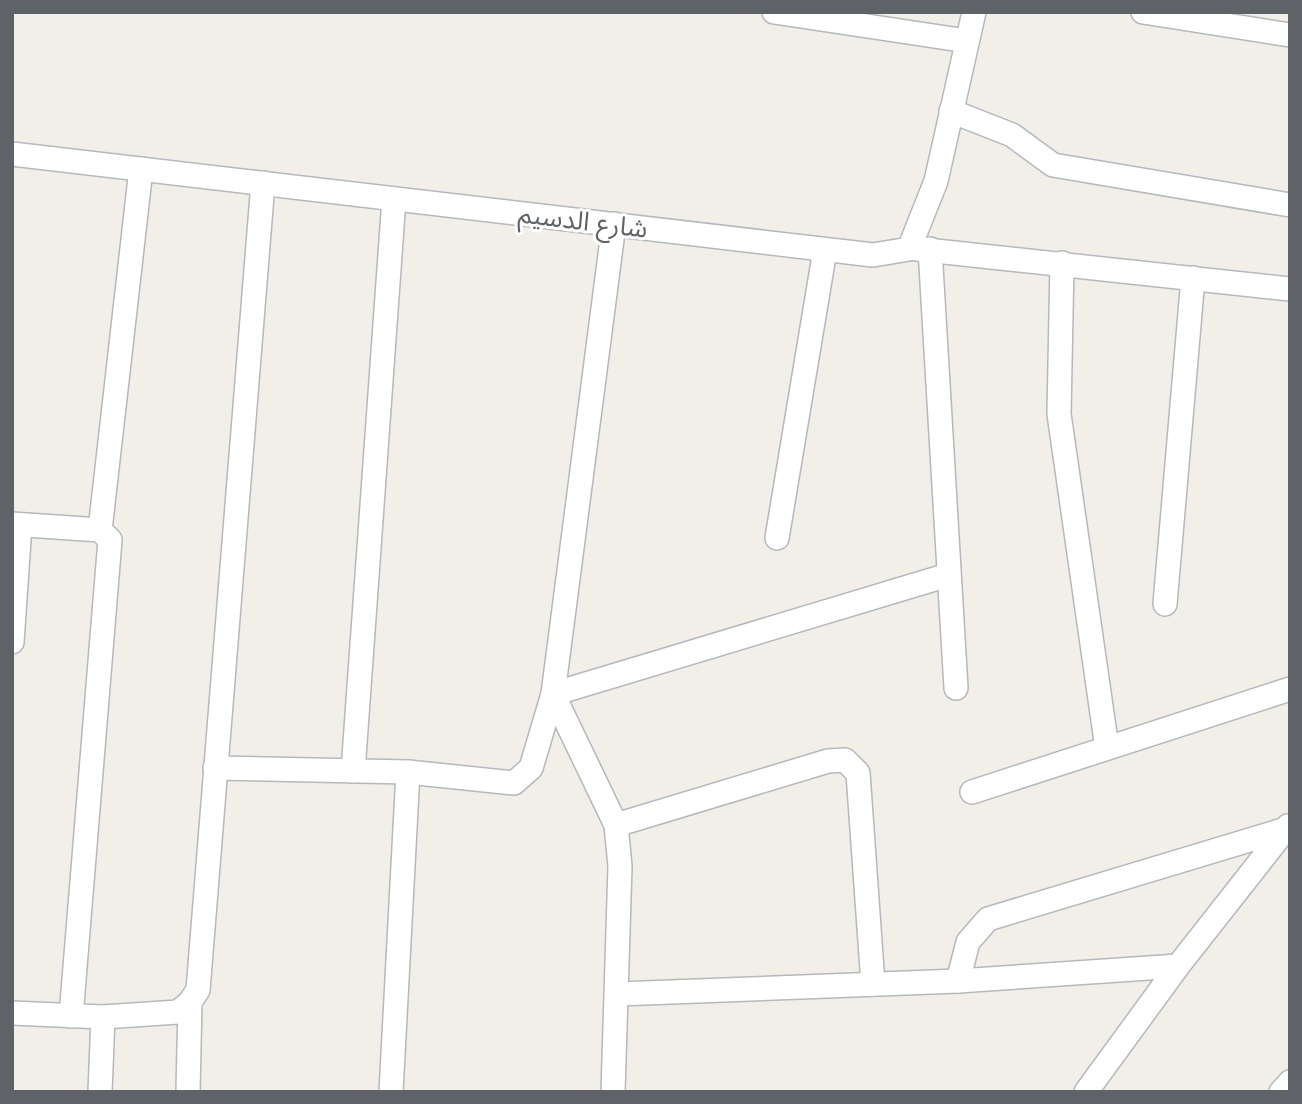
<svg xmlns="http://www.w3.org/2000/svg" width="1302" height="1104" font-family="Jost,'Noto Sans Arabic',sans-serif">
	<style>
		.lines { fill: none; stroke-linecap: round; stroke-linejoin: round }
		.minor-casing { stroke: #b5b8bc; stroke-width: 26 }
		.minor { stroke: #fff; stroke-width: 23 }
		.labels { text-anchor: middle; stroke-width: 6; stroke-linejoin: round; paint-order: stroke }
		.street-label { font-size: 26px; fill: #5f6368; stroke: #fff }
	</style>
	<rect width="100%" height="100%" fill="#f1efe8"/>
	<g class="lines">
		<defs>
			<g id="minor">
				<polyline points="774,12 967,41"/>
				<polyline points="1143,12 1290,35"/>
				<polyline points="951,111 1012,135 1053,165 1290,205"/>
				<polyline points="12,154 873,255 909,249 936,181 974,12"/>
				<polyline points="614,224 553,694 948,575"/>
				<polyline points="917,249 1290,289"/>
				<polyline points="930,249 956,688"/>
				<polyline points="1062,263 1059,414 1107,748"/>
				<polyline points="12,524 100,530 110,540 71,1016"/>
				<polyline points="100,530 141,169"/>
				<polyline points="777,538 825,250"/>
				<polyline points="1165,604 1193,278"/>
				<polyline points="12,642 20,525"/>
				<polyline points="553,694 616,825 620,866 613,1092"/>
				<polyline points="215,768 408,772 514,783 531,768 553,694"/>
				<polyline points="353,771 394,199"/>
				<polyline points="972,792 1290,689"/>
				<polyline points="616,825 828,761 845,760 858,773 873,984"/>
				<polyline points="958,981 968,942 988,919 1286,829"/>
				<polyline points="618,994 958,981 1178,966"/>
				<polyline points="12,1013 103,1017 178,1012 190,1002 198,990 263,183"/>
				<polyline points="100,1092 103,1017"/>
				<polyline points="188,1092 190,1002"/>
				<polyline points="391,1092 408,772"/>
				<polyline points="1086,1092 1178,966 1288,826"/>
				<polyline points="1281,1092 1290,1082"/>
			</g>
		</defs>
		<!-- minor casing -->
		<use href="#minor" class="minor-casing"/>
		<!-- minor -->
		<use href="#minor" class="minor"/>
	</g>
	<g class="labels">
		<!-- street labels -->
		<g class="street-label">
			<text transform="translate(583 221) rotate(7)" y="9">شارع الدسيم</text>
		</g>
	</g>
	<!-- border -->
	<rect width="1302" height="1104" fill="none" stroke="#5f6368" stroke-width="28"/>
</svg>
